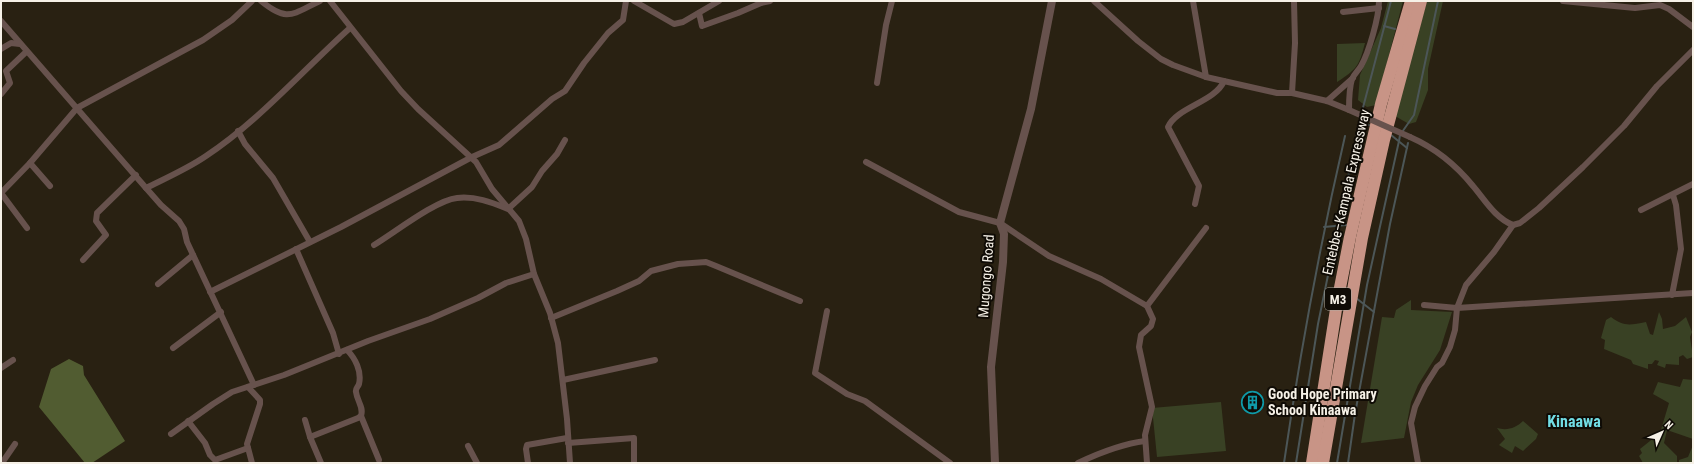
<svg xmlns="http://www.w3.org/2000/svg" width="1694" height="464" font-family="'Roboto Condensed',sans-serif">
	<style>
		.green { fill: #394124 }
		.forest { fill: #515c31 }
		.lines { fill: none; stroke-linecap: round; stroke-linejoin: round }
		.stream { stroke: #4c5657; stroke-width: 2 }
		.minor { stroke: #67524d; stroke-width: 6 }
		.tertiary { stroke: #67524d; stroke-width: 8 }
		.motorway { stroke: #c89486; stroke-width: 12 }
		.minor-bridge { stroke: #67524d; stroke-width: 6 }
		.labels { text-anchor: middle; stroke-width: 4; stroke-linejoin: round; paint-order: stroke }
		.shield { fill: #0f0b05; stroke: #b1aca3; stroke-width: 1 }
		.shield-label { font-size: 13px; font-weight: bold; fill: #f6f1e7 }
		.street-label { font-size: 14px; fill: #f6f1e7; stroke: #0f0b05 }
		.poi-label { font-size: 14px; font-weight: bold; fill: #f6f1e7; stroke: #0f0b05; text-anchor: start }
		.quarter-label { font-size: 16px; font-weight: bold; fill: #71dde5; stroke: #0f0b05 }
	</style>
	<rect width="100%" height="100%" fill="#292112"/>
	<!-- green -->
	<g class="green">
		<polygon points="1388,1 1403,1 1376,105 1367,107 1358,100 1360,75 1381,28"/>
		<polygon points="1427,1 1443,1 1428,69 1428,90 1416,122 1409,124 1395,116"/>
		<path d="M1365,43C1359,66 1357,69 1337,82V44Z"/>
		<polygon points="1411,300 1411,310 1452,312 1440,350 1418,385 1411,402 1404,438 1361,443 1382,317 1394,318 1396,310"/>
		<path d="M1659,312L1662,319L1663,329L1675,326L1686,317L1692,332L1690,337L1693,357L1687,359L1683,355L1679,357V365L1666,364L1665,368L1657,365L1659,361L1655,360L1652,364H1648V369L1633,364L1631,360L1604,349L1605,340L1601,338L1606,320L1611,317C1624,327 1630,325 1646,322L1650,334L1653,335Z"/>
		<polygon points="1683,379 1693,380 1693,439 1667,430 1664,443 1677,456 1677,463 1643,463 1639,456 1642,453 1640,449 1660,433 1669,403 1653,394 1658,382 1680,387"/>
		<polygon points="1221,402 1226,451 1157,457 1152,408"/>
		<path d="M1523,421L1538,434L1536,439L1523,451L1515,446L1512,453L1499,445L1505,439L1497,428C1507,431 1516,428 1523,421Z"/>
		<polygon points="1693,445 1693,463 1679,463 1679,460 1688,457"/>
	</g>
	<!-- forest -->
	<polygon class="forest" points="69,359 83,366 84,375 125,441 92,463 85,463 39,407 51,369"/>
	<g class="lines">
		<!-- stream -->
		<g class="stream">
			<polyline points="1384,26 1395,29"/>
			<polyline points="1359,126 1369,125"/>
			<polyline points="1391,135 1407,148"/>
			<polyline points="1324,227 1346,225"/>
			<polyline points="1356,298 1374,312"/>
			<path d="M1284,463C1300,353 1320,244 1345,136"/>
			<polyline points="1296,463 1318,324 1360,119 1391,1"/>
			<polyline points="1337,463 1367,285 1399,141 1400,135 1414,115 1438,1"/>
			<polyline points="1348,463 1355,414 1390,224 1408,143"/>
		</g>
		<!-- minor -->
		<g class="minor">
			<path d="M261,1C288,23 292,14 320,1"/>
			<polyline points="330,1 401,91 418,109 476,162 492,189 519,221 526,239 534,274 550,313 558,343 567,419 570,463"/>
			<polyline points="634,1 674,24 683,22 719,1"/>
			<path d="M1094,1L1138,41L1161,59L1173,65L1206,77L1277,93H1292L1327,101L1349,110C1349,99 1349,89 1352,79C1354,74 1358,71 1361,66C1369,52 1379,17 1379,1"/>
			<polyline points="1193,1 1206,77"/>
			<polyline points="1563,1 1635,8 1660,5 1669,9 1693,27"/>
			<polyline points="1343,12 1379,8"/>
			<polyline points="699,13 702,26 738,13 761,3 770,1"/>
			<path d="M1,21L146,188C166,178 187,169 206,156C259,121 303,70 350,28"/>
			<polyline points="1,49 11,43 20,44"/>
			<polyline points="877,83 886,25 892,1"/>
			<polyline points="1292,93 1295,43 1294,1"/>
			<polyline points="1,94 10,83 6,71 26,52"/>
			<polyline points="1327,101 1353,78"/>
			<polyline points="238,131 245,144 273,178 310,242"/>
			<path d="M1410,137C1435,148 1456,165 1473,186C1485,200 1495,218 1513,225L1520,223L1539,208L1583,167L1624,126L1657,86L1693,50"/>
			<polyline points="866,162 959,212 1000,223 1049,256 1101,279 1147,306 1206,228"/>
			<polyline points="30,163 50,186"/>
			<polyline points="146,188 161,205 179,221 184,229 187,242 254,385"/>
			<polyline points="1,193 30,163 77,108 203,40 232,20 252,1"/>
			<polyline points="1,193 27,228"/>
			<path d="M1195,204L1199,186L1168,127C1177,107 1215,102 1224,81"/>
			<polyline points="1641,210 1693,184"/>
			<path d="M374,245C394,233 436,200 457,198C475,196 491,202 508,209L532,187L542,171L557,154L565,140"/>
			<polyline points="296,249 333,333 339,354"/>
			<polyline points="83,260 106,235 96,221 97,213 136,175"/>
			<polyline points="158,284 193,255"/>
			<polyline points="210,292 341,227 472,157 499,145 552,99 565,91 584,63 608,33 623,20 626,1"/>
			<polyline points="1672,295 1681,249 1676,205 1673,195"/>
			<polyline points="1424,305 1457,308 1693,293"/>
			<polyline points="827,311 815,373 847,394 865,401 950,463"/>
			<polyline points="551,318 617,291 639,281 651,271 678,264 706,262 716,266 800,301"/>
			<polyline points="173,348 221,312"/>
			<polyline points="1,368 13,360"/>
			<polyline points="563,380 655,360"/>
			<polyline points="248,387 260,400 260,404 247,444 252,463"/>
			<polyline points="361,416 379,460"/>
			<polyline points="305,420 310,437"/>
			<polyline points="188,421 205,443 210,455 215,460 248,448"/>
			<polyline points="171,434 213,404 232,392 284,375 368,341 430,319 478,298 506,283 534,274"/>
			<polyline points="568,443 634,438 634,463"/>
			<polyline points="468,446 477,463"/>
			<polyline points="2,463 15,444"/>
			<path d="M321,463L310,437L358,418L361,416C364,407 357,401 356,392C355,389 358,387 359,384C362,371 355,358 347,350"/>
			<polyline points="528,463 526,449 527,445 567,438"/>
			<path d="M1078,463C1099,453 1122,444 1145,441"/>
			<polyline points="1147,463 1145,435 1152,407 1139,347 1141,335 1151,326 1153,319 1147,306"/>
			<polyline points="1418,463 1411,423 1415,407 1425,386 1437,367 1442,363 1450,347 1455,330 1457,308 1466,285 1494,252 1513,225"/>
		</g>
		<!-- tertiary -->
		<polyline class="tertiary" points="995,463 991,367 1003,262 1004,234 1000,223 1031,109 1052,1"/>
		<!-- motorway -->
		<g class="motorway">
			<polyline points="1312,463 1337,303 1350,237 1381,104 1411,1"/>
			<polyline points="1323,463 1362,238 1384,140 1421,1"/>
		</g>
		<!-- minor-bridge -->
		<polyline class="minor-bridge" points="1349,110 1410,137"/>
	</g>
	<!-- icons -->
	<defs>
		<symbol id="building-ring" viewBox="-11 -11 22 22"><circle r="9.5" fill="#0f0b05" stroke="#0f9aa8" stroke-width="1.5"/><path d="M-4-6H4V6H1V3H-1V6H-4ZM-2.5-4.3h1.7v1.8h-1.7ZM.8-4.3h1.7v1.8H.8ZM-2.5-1h1.7V.8h-1.7ZM.8-1h1.7V.8H.8Z" fill="#0f9aa8"/></symbol>
	</defs>
	<g fill-rule="evenodd">
		<use href="#building-ring" x="1240" y="390" width="25" height="25"/>
	</g>
	<g class="labels">
		<!-- shield labels -->
		<rect class="shield" x="1325" y="288" width="26" height="22" rx="3"/>
		<g class="shield-label">
			<text x="1338" y="304">M3</text>
		</g>
		<!-- street labels -->
		<g class="street-label">
			<text transform="translate(1346 192) rotate(-77)" y="5">Entebbe–Kampala Expressway</text>
			<text transform="translate(986 276) rotate(-86)" y="5">Mugongo Road</text>
		</g>
		<!-- poi labels -->
		<g class="poi-label">
			<text x="1268" y="399">Good Hope Primary<tspan x="1268" dy="16">School Kinaawa</tspan></text>
		</g>
		<!-- quarter labels -->
		<g class="quarter-label">
			<text x="1574" y="427">Kinaawa</text>
		</g>
	</g>
	<!-- border -->
	<rect width="1694" height="464" fill="none" stroke="#f6f1e7" stroke-width="4"/>
	<!-- north arrow -->
	<g transform="translate(1662 432) rotate(45)" stroke="#0f0b05" stroke-width="3" paint-order="stroke">
	<path d="M0-3L7 15L0 10L-7 15Z" fill="#f6f1e7"/>
	<text y="-6" font-size="11" font-weight="bold" text-anchor="middle" fill="#f6f1e7">N</text>
	</g>
</svg>
